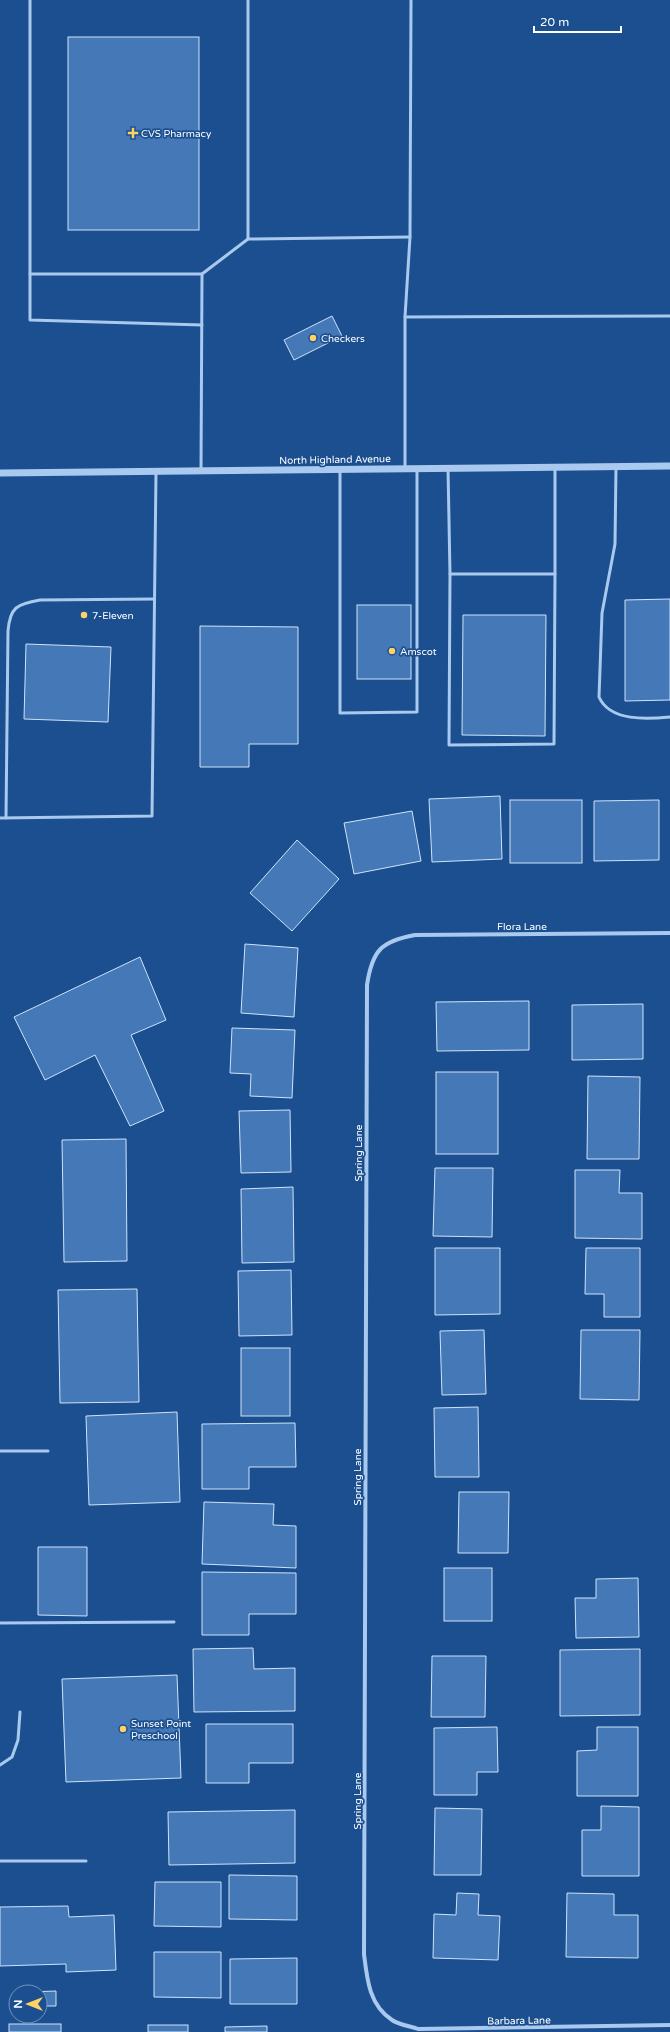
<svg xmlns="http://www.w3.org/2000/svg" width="670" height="2032" font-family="'Varela Round',sans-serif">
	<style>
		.building { fill: #4478b7; stroke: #cfe3fa }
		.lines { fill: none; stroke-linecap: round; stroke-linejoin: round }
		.service { stroke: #a9c9ee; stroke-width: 3 }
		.minor { stroke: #a9c9ee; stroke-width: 4 }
		.tertiary { stroke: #a9c9ee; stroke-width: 7 }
		.poi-dot { fill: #ffd166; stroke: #1b4f8f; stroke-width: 1.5 }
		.labels { text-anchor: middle; stroke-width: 3.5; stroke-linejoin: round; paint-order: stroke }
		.poi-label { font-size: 10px; fill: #fff; stroke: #1b4f8f; text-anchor: start }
		.street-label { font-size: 10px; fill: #fff; stroke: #1b4f8f }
	</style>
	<rect width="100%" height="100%" fill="#1b4f8f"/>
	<!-- building -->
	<g class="building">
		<rect x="68" y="37" width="131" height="193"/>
		<polygon points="332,316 342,336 294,360 284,340"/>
		<polygon points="670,599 670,700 625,701 625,600"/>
		<rect x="357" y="605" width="54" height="74"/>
		<polygon points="463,615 546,615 545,736 462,735"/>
		<polygon points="200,626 298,627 298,744 249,744 249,767 200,767"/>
		<polygon points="26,644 111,647 108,722 24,719"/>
		<polygon points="500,796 502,859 432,862 429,799"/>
		<rect x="510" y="800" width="72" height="63"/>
		<polygon points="659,800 659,860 594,861 594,801"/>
		<polygon points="412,811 421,861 354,874 344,823"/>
		<polygon points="297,840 339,879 292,931 250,893"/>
		<polygon points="245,944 298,948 294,1017 241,1013"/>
		<polygon points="140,957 166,1020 131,1035 164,1111 130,1126 95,1055 45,1080 14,1017"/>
		<polygon points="529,1001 529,1050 437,1051 436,1002"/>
		<polygon points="643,1004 643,1059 572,1060 572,1005"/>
		<polygon points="232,1028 295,1030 292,1098 250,1096 251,1074 230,1073"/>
		<rect x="436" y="1072" width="62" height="82"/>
		<polygon points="588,1076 640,1077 639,1159 587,1159"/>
		<polygon points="290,1110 291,1172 241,1173 239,1111"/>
		<polygon points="126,1139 127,1261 64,1262 62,1140"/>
		<polygon points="435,1168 493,1168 492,1237 433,1236"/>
		<polygon points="575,1170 620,1170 619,1193 642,1193 642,1239 575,1238"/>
		<polygon points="293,1187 294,1262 242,1263 241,1189"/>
		<polygon points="435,1248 500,1248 500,1314 435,1315"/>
		<polygon points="586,1248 640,1248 640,1317 604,1317 604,1294 585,1294"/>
		<polygon points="291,1270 292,1335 239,1336 238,1271"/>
		<polygon points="137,1289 139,1402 60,1403 58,1290"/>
		<polygon points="484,1330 486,1394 442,1395 440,1331"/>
		<polygon points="581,1330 640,1330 639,1400 580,1399"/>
		<rect x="241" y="1348" width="49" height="68"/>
		<polygon points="478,1407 479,1477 435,1477 434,1408"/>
		<polygon points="177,1412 180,1502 89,1505 86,1416"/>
		<polygon points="295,1423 296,1467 249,1467 249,1489 202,1489 202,1424"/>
		<polygon points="459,1492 509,1492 508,1553 458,1553"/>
		<polygon points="204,1502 274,1504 273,1525 296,1526 296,1568 202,1564"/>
		<polygon points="38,1547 87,1547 87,1616 38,1615"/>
		<rect x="444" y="1568" width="48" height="53"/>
		<polygon points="202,1572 296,1573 296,1614 249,1614 249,1635 202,1635"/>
		<polygon points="638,1578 639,1637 576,1638 575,1598 596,1598 596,1579"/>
		<polygon points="253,1648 254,1669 295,1668 295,1711 194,1712 193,1649"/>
		<polygon points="640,1649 640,1715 560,1716 560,1650"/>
		<polygon points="432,1656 486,1656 485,1717 431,1717"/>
		<polygon points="177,1675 181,1778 66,1782 62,1679"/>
		<polygon points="206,1724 293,1724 293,1763 249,1763 249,1783 206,1783"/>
		<polygon points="497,1727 498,1772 477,1772 477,1795 434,1795 434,1728"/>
		<polygon points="597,1727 638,1727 638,1796 577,1796 577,1751 597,1750"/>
		<polygon points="601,1806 639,1807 639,1876 582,1876 582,1830 601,1830"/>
		<polygon points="435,1808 482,1809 481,1875 434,1875"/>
		<polygon points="295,1810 295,1863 169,1865 168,1812"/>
		<polygon points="229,1875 297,1876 297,1920 229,1919"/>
		<polygon points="155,1882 221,1882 221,1927 154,1926"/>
		<polygon points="457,1893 479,1894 478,1915 500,1916 498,1960 433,1958 434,1914 456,1915"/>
		<polygon points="567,1893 614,1894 614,1915 638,1915 638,1958 566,1957"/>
		<polygon points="68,1906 69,1917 114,1915 116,1970 66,1972 66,1964 0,1966 0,1907"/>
		<polygon points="154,1952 221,1952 221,1998 154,1997"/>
		<polygon points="297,1958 297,2004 230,2004 230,1959"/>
		<polygon points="56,1991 56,2006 40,2006 40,1992 28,1992"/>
		<rect x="9" y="2024" width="52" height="8"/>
		<rect x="148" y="2025" width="40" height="7"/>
		<polygon points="267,2026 267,2032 225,2032 225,2027"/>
	</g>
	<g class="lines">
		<!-- service -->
		<g class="service">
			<polyline points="30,0 30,320 202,325"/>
			<polyline points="248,239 410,237"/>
			<polyline points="30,274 202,274"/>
			<polyline points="405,317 670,316"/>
			<path d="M616,467L615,544L602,613L599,697C610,722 648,719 670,717"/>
			<polyline points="405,468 405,317 410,237 411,0"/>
			<polyline points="448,468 450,574 555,574 555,467"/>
			<polyline points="340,469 340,713 417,712 417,469"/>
			<polyline points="201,470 202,274 248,239 248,0"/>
			<polyline points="450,574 449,745 554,744 555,574"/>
			<polyline points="0,818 152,816 156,472"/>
			<path d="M6,818L8,631C10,607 17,604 40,600L154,599"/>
			<polyline points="0,1451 48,1451"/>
			<polyline points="0,1623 174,1622"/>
			<polyline points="0,1765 12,1757 18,1740 20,1712"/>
			<polyline points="0,1861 86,1861"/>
		</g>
		<!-- minor -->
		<path class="minor" d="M670,933L415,935C381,941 372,951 367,985L364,1954C367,1979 369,2005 392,2020C399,2025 410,2026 418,2029L670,2025"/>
		<!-- tertiary -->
		<polyline class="tertiary" points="0,473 670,466"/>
	</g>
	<!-- markers -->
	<g class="poi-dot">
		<path d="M131 127h4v4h4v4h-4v4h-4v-4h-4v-4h4z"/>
		<circle cx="313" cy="338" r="4"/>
		<circle cx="84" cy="615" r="4"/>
		<circle cx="392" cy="651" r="4"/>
		<circle cx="123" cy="1729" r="4"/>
	</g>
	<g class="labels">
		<!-- poi labels -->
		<g class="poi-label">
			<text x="141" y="137">CVS Pharmacy</text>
			<text x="321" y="342">Checkers</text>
			<text x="92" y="619">7-Eleven</text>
			<text x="400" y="655">Amscot</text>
			<text x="131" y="1727">Sunset Point<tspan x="131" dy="12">Preschool</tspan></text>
		</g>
		<!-- street labels -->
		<g class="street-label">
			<text transform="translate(335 459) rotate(-1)" y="4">North Highland Avenue</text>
			<text x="522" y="930">Flora Lane</text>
			<text transform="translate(358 1153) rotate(-90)" y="4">Spring Lane</text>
			<text transform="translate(357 1477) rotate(-90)" y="4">Spring Lane</text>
			<text transform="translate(357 1801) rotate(-90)" y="4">Spring Lane</text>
			<text transform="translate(519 2020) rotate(-1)" y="4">Barbara Lane</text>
		</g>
	</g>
	<!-- north arrow -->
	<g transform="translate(28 2004) rotate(270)"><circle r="19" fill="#1b4f8f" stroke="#7695bc"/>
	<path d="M0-3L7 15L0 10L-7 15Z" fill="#ffd166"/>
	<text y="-6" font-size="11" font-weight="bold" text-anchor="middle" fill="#ffffff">N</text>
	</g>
	<!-- scale -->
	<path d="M534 26v6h87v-6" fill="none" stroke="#ffffff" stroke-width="2"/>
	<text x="540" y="26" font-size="12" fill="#ffffff" stroke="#1b4f8f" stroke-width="3" paint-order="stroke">20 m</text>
</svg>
